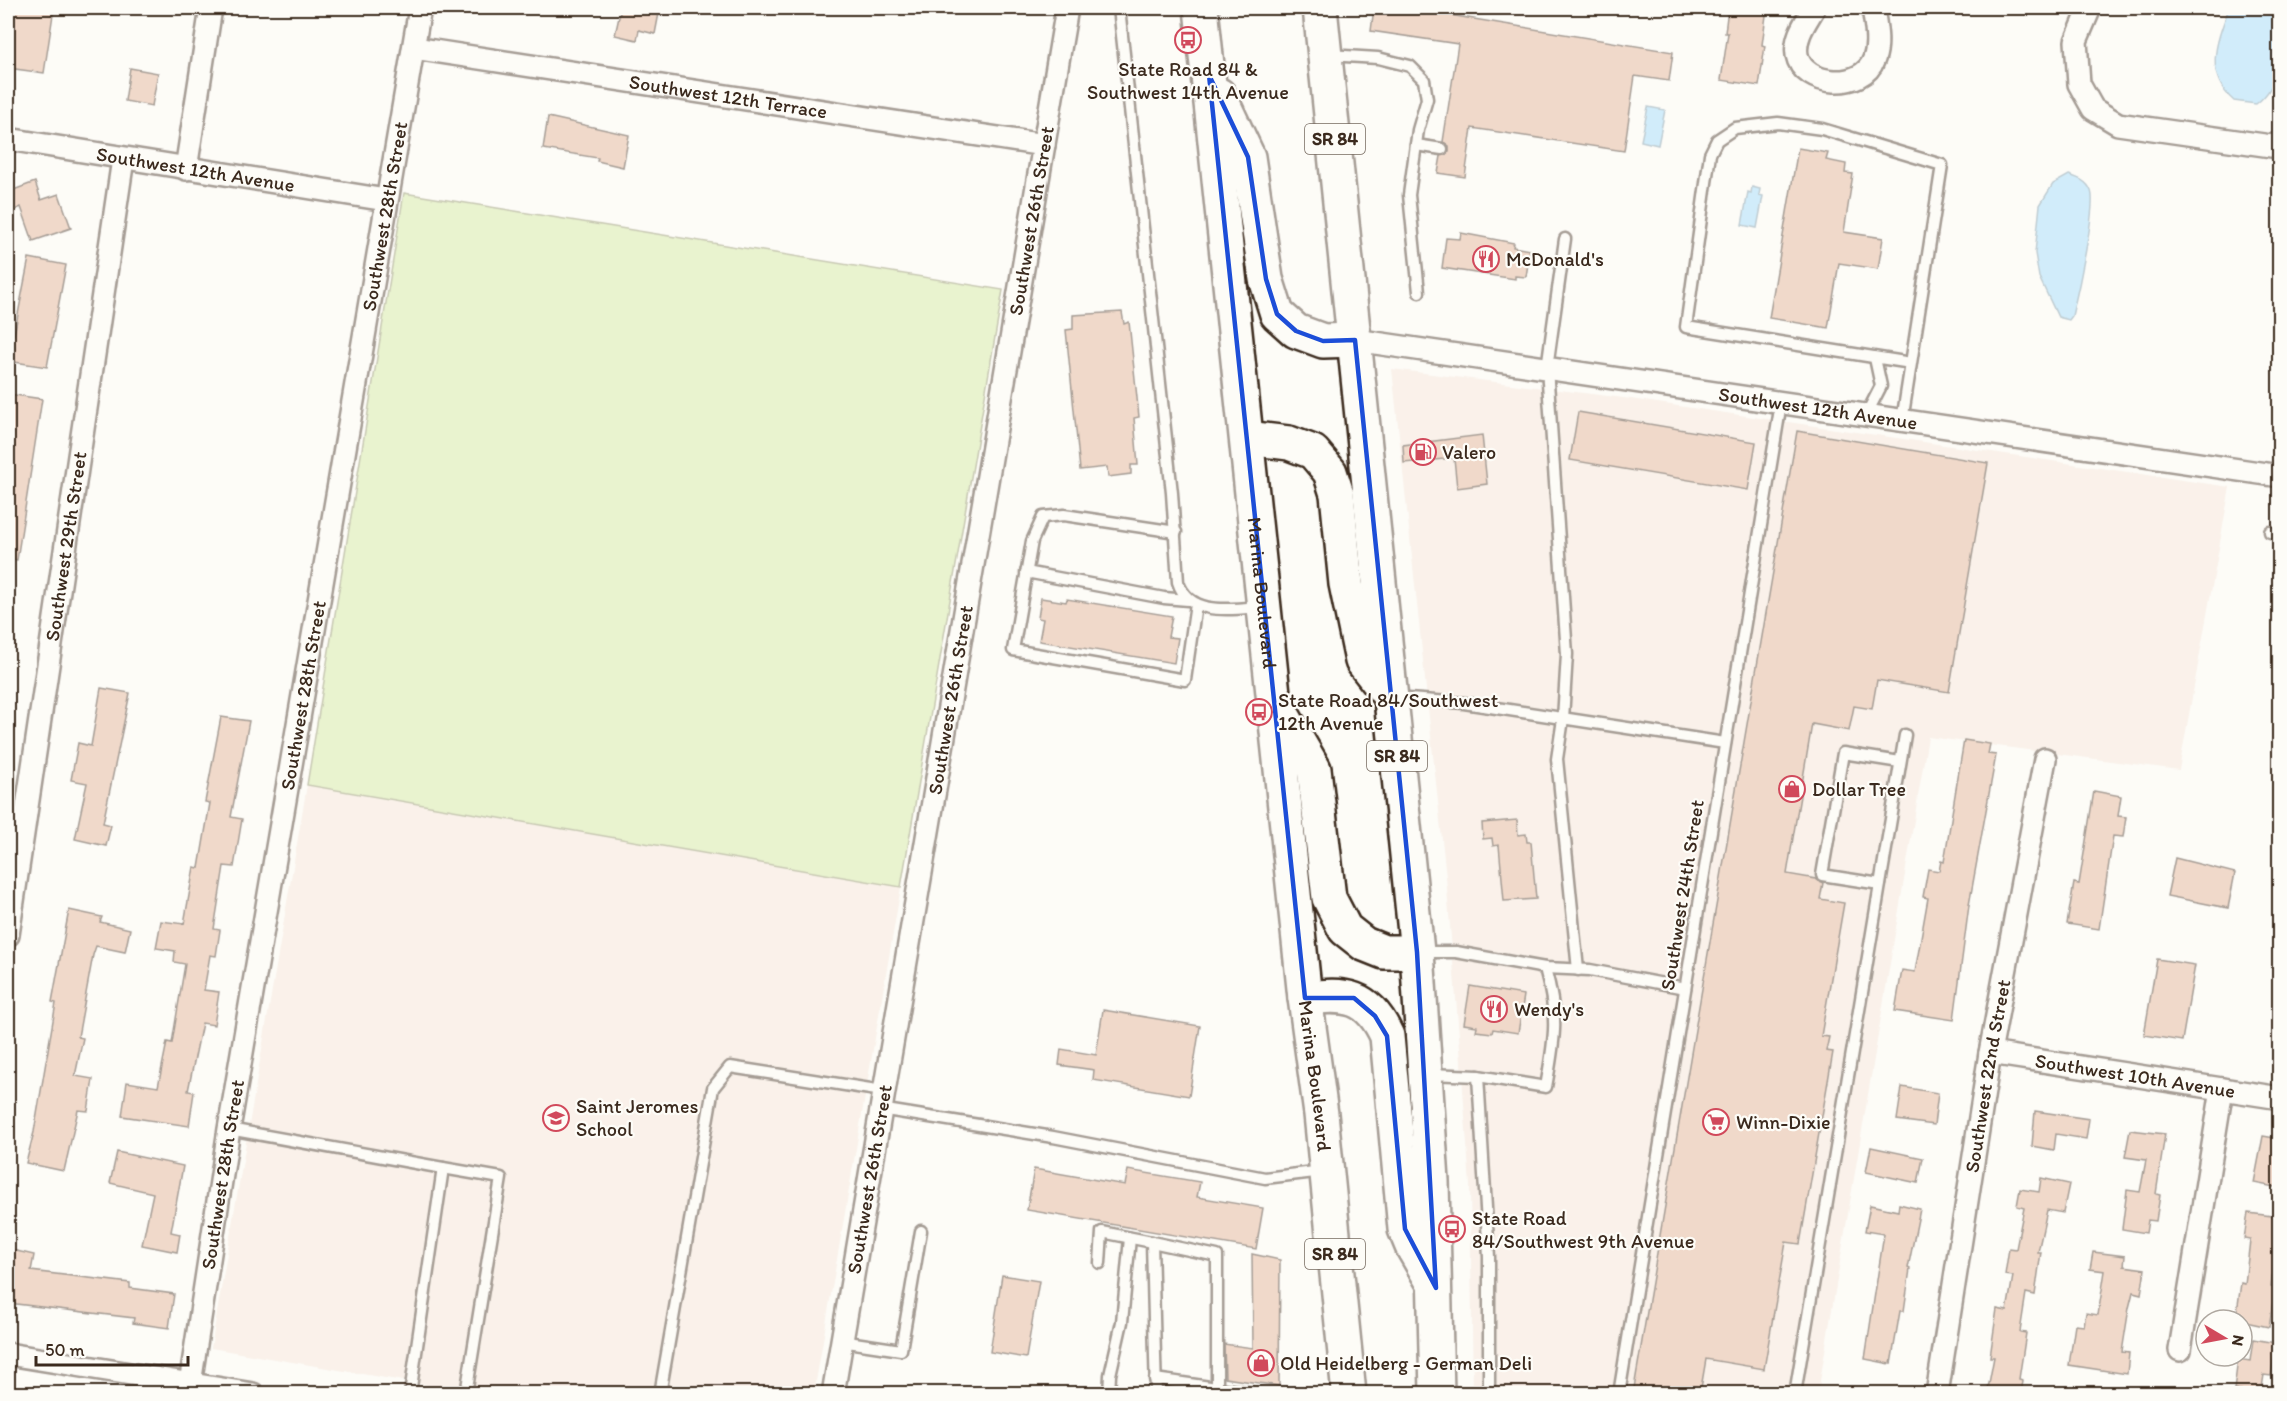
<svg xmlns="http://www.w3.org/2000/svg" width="2287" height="1401" font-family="Itim,sans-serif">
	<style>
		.built { fill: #f5e5d9 }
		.green { fill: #d0e89e; stroke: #86895e; stroke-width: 1.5 }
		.water { fill: #9cdafd; stroke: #7594a4; stroke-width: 1.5 }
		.building { fill: #e1b093; stroke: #3b2a1e; stroke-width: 1.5 }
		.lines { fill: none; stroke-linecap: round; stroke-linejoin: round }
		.service-casing { stroke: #3b2a1e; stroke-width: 15 }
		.minor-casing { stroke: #3b2a1e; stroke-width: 26 }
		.primary-casing { stroke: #3b2a1e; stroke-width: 38 }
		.service { stroke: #fdfcf7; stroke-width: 10 }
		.minor { stroke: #fdfcf7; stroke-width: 21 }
		.primary { stroke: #fdfcf7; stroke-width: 33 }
		.marked { fill: none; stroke: #1d4ed8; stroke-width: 4.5; stroke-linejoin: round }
		.labels { text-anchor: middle; stroke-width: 4.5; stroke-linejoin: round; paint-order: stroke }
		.shield { fill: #fdfcf7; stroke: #75695f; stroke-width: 1.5 }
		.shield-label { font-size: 18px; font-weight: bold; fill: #3b2a1e }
		.poi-label { font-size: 20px; fill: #3b2a1e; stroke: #fdfcf7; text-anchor: start }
		.street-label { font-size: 20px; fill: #3b2a1e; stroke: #fdfcf7 }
	</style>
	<rect width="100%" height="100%" fill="#fdfcf7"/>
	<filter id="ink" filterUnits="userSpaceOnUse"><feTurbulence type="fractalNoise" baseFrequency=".0167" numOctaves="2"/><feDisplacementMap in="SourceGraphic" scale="12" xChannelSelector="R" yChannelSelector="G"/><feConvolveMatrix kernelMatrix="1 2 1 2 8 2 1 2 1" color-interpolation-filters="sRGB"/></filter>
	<g filter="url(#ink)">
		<!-- built -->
		<g class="built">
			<polygon points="1392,369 1624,398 2230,487 2179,770 1928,737 1818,1393 1473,1393 1470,1186 1459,1035 1446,877"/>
			<polygon points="307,785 901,887 814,1393 473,1393 211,1348"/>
		</g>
		<!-- green -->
		<polygon class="green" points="404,193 1003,290 901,887 307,785"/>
		<!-- water -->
		<g class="water">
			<path d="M2229,8H2279C2280,42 2286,82 2256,104L2234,101C2203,74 2217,41 2229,8Z"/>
			<polygon points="1648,107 1665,110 1658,145 1641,141"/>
			<path d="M2069,175C2078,178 2087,181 2091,191C2097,206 2077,295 2072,316L2069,320L2058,317L2039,277L2035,253L2040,205L2053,184Z"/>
			<polygon points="1752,187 1760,189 1759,195 1763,196 1757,228 1742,225 1748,192 1751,193"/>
		</g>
		<!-- building -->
		<g class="building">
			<polygon points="8,8 54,8 44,73 8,68"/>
			<polygon points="621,8 660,8 655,34 639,30 637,40 615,35"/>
			<polygon points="1374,8 1407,8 1673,52 1669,81 1635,76 1624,151 1472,128 1465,177 1438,173 1441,156 1449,151 1449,146 1443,142 1458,44 1371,31"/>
			<polygon points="1728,8 1767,8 1762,45 1765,46 1759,86 1721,80 1728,33 1725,33"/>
			<polygon points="130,68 158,73 152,106 125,101"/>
			<polygon points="548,117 629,135 623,167 597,161 598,158 543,149"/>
			<polygon points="1798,148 1828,153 1826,160 1846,164 1845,173 1853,174 1844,232 1883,238 1878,269 1839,263 1828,328 1769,318"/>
			<polygon points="35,182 41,200 59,194 71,228 33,241 21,207 8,213 8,192"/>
			<polygon points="1461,233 1514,243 1513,247 1530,250 1526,277 1515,276 1515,279 1442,268 1446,238 1460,239"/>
			<polygon points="29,258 66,265 47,367 8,361 8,334 14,335"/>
			<polygon points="1122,312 1124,324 1129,322 1139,417 1134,418 1138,465 1131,465 1131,474 1108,477 1107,467 1080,470 1066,330 1073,329 1073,315"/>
			<polygon points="8,394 42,399 17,560 8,559"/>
			<polygon points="1578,412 1756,442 1748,490 1570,460"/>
			<polygon points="1797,431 1988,463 1949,692 1877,680 1872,709 1854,706 1849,731 1812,724 1787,874 1816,879 1823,883 1820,899 1844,903 1821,1036 1829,1037 1826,1051 1833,1052 1800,1244 1786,1242 1764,1369 1706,1359 1700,1394 1633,1394"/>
			<polygon points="1482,435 1487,484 1457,488 1454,458 1404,463 1403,445"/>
			<polygon points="1041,598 1066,602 1067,599 1172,616 1168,637 1178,638 1174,663 1039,641 1043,619 1038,618"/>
			<polygon points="101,688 130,693 103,823 111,825 106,846 75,839 87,783 71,780 78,743 91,746"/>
			<polygon points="221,717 249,721 231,817 242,819 234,867 224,866 214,929 220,930 216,956 210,955 204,990 219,992 214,1025 202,1023 188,1091 194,1092 189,1126 122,1116 127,1082 158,1087 167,1042 172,1043 185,964 174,962 175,951 156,948 161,921 184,924 194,867 199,868 210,803 205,802"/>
			<polygon points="1964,740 1990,744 1988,754 1996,755 1969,905 1954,1020 1895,1011 1902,970 1915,972 1928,898 1923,897 1928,869 1939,871 1941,861 1944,862"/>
			<polygon points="2094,791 2121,796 2118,816 2126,817 2123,837 2113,836 2099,929 2067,924 2074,883 2079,884"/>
			<polygon points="1517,820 1518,835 1526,834 1527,842 1531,842 1536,899 1504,901 1499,845 1493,846 1492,838 1483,839 1482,823"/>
			<polygon points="2175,858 2235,873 2228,908 2167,896"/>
			<polygon points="69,910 102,917 100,922 130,929 125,952 96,946 93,955 78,1037 83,1038 75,1076 93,1079 88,1111 78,1110 64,1171 26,1163 34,1132 56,1003 52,1002"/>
			<polygon points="2157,959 2195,965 2182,1041 2144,1035"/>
			<polygon points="1470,986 1524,995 1518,1033 1493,1029 1492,1033 1476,1031 1477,1026 1464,1024"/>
			<polygon points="1103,1010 1200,1026 1189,1096 1093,1080 1094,1070 1059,1065 1061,1049 1096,1055"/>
			<polygon points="1902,1087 1938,1093 1934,1125 1897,1120"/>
			<polygon points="2035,1111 2089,1119 2086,1139 2056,1134 2054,1150 2032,1146"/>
			<polygon points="2130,1130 2165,1134 2156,1194 2160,1195 2156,1221 2148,1220 2146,1233 2122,1229 2127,1190 2140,1192 2146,1160 2125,1157"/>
			<polygon points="2263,1136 2280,1139 2280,1188 2254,1183"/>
			<polygon points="1871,1147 1923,1158 1918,1183 1866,1172"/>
			<polygon points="117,1152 183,1166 171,1232 180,1234 177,1252 142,1245 153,1193 110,1183"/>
			<polygon points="1034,1169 1125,1185 1128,1170 1200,1182 1197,1197 1263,1208 1256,1249 1027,1210"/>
			<polygon points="2041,1178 2069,1184 2063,1213 2047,1210 2038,1252 2041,1252 2035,1295 2026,1293 2020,1332 2026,1333 2019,1379 2023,1380 2021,1394 1987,1394 1994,1357 1990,1357 1997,1309 2007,1311 2013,1276 2005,1275 2009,1248 2016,1249 2024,1208 2017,1206 2020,1189 2039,1192"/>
			<polygon points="1899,1204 1920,1209 1908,1268 1910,1269 1904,1311 1900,1311 1891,1364 1865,1359 1884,1234 1865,1231 1870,1205 1898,1211"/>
			<polygon points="2248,1213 2280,1217 2271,1287 2275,1288 2269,1327 2236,1320 2241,1283 2245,1284 2250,1240 2244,1239"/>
			<polygon points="8,1249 34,1255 31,1271 130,1283 130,1288 174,1294 169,1328 133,1323 134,1318 8,1303"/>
			<polygon points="2093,1252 2125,1256 2124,1266 2145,1269 2141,1294 2133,1292 2129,1308 2122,1352 2129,1353 2127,1374 2069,1365 2075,1325 2084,1326 2086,1313 2098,1315 2105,1271 2090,1269"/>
			<polygon points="1252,1254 1280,1260 1279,1386 1225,1378 1224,1344 1253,1348"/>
			<polygon points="1002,1275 1039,1281 1026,1358 990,1352"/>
			<polygon points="2253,1339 2276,1343 2271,1376 2264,1375 2261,1394 2234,1390 2238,1359 2250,1361"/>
		</g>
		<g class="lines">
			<defs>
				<g id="service">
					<path d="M1119,8L1172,493L1178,582C1189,617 1232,609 1261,607"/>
					<polyline points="1328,55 1378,58 1410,66 1424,80 1427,99 1418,130 1409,195 1419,292"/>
					<polyline points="1416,145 1442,149"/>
					<polyline points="1565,239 1547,368 1567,654 1563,719 1557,759 1578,970"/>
					<polyline points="1866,415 1881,386 1875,358"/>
					<polyline points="1902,421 1942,165 1822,129 1778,123 1735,128 1717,140 1710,154 1686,327 1911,363"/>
					<polyline points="1176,532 1064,515 1043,517 1032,541 1013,650 1185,680 1196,604"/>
					<polyline points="2270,532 2280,534"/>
					<polyline points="1026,572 1164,598 1188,600"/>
					<polyline points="1394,698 1464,703 1725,743"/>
					<polyline points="1880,884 1822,875 1843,753 1900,762"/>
					<polyline points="1420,952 1456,952 1545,968 1590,970 1685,988"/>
					<path d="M1429,1074L1478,1076L1546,1087C1555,1036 1559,1019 1545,968"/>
					<polyline points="1478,1076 1489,1257 1489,1394"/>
					<polyline points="880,1109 1053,1137 1265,1178 1323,1171"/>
					<polyline points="229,1129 443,1168 410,1394"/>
					<polyline points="443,1168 501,1178 466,1394"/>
					<polyline points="1152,1242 1217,1256 1217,1394"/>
					<polyline points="1100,1263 1102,1232 1152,1242 1156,1394"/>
					<polyline points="841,1341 901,1350 921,1231"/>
					<polyline points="1155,1379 1258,1394"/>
					<polyline points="660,1394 713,1088 730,1067 883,1091"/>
					<polyline points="1109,1394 1110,1375 1122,1322 1130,1238"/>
					<polyline points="1619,1394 1781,403"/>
					<polyline points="1795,1394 1905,735"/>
				</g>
				<g id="minor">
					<path d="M1814,8C1806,22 1794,37 1797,55C1803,87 1863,91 1874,59C1880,43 1875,23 1873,8"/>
					<polyline points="2090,8 2076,41 2079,84 2093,109 2118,124 2271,146 2280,143"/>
					<path id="s1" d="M414,48L1044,145"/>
					<path id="s2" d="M8,139L386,200"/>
					<polyline points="186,169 211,8"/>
					<path id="s3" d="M1355,340L2280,476"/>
					<path id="s4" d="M8,935L123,159"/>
					<path id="s5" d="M1990,1053L2280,1098"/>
					<polyline points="2180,1350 2222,1089"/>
					<polyline points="8,1354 253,1394"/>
					<path id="s6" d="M190,1384L229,1129L420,8"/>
					<path id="s7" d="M833,1394L1067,8"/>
					<path id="s8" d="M1937,1394L1990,1053L2045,759"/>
				</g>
				<g id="primary">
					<path id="s9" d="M1201,8L1305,998L1321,1114L1349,1394"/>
					<polyline points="1320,8 1417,952 1432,1181 1437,1394"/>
					<polyline points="1219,95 1248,157 1266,279 1277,314 1296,331 1323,341 1355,340"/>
					<polyline points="1247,438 1289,443 1313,452 1330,472 1337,494 1346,584 1362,661 1391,698"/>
					<polyline points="1281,712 1314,769 1329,898 1345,929 1364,944 1384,952 1417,952"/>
					<path d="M1305,998C1346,994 1368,994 1387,1036L1405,1229L1412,1246L1434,1284"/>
				</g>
			</defs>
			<!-- service casing -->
			<use href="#service" class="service-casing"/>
			<!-- minor casing -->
			<use href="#minor" class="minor-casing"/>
			<!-- primary casing -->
			<use href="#primary" class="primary-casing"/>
			<!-- service -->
			<use href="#service" class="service"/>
			<!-- minor -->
			<use href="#minor" class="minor"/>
			<!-- primary -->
			<use href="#primary" class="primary"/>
		</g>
	</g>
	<!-- marked area -->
	<path d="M0 0H2287V1401H0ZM1209,75L1248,157L1266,279L1277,314L1296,331L1323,341L1355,340L1417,952L1436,1288L1405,1229L1387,1036L1375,1016L1354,998H1305Z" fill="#fdfcf7" fill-opacity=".55" fill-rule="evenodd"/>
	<path class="marked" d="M1209,75L1248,157L1266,279L1277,314L1296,331L1323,341L1355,340L1417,952L1436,1288L1405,1229L1387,1036L1375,1016L1354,998H1305Z"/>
	<!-- icons -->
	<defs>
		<symbol id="bus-ring" viewBox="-11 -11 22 22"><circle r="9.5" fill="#fdfcf7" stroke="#d1495b" stroke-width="1.5"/><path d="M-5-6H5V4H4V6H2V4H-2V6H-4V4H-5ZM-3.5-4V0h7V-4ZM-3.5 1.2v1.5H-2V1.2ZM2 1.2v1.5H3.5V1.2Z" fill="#d1495b"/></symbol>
		<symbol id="restaurant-ring" viewBox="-11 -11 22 22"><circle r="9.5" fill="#fdfcf7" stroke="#d1495b" stroke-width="1.5"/><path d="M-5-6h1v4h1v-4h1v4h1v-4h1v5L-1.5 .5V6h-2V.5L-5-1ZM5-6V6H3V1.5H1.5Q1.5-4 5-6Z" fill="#d1495b"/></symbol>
		<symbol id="fuel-ring" viewBox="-11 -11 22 22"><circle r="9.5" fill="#fdfcf7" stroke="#d1495b" stroke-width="1.5"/><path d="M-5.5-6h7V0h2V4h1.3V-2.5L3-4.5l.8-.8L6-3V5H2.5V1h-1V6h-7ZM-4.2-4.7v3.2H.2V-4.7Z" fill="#d1495b"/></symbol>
		<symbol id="shop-ring" viewBox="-11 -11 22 22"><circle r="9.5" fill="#fdfcf7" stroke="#d1495b" stroke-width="1.5"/><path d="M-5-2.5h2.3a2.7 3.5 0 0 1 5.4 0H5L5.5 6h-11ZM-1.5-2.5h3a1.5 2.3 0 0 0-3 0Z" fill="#d1495b"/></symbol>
		<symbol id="school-ring" viewBox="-11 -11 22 22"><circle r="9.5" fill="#fdfcf7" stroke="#d1495b" stroke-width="1.5"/><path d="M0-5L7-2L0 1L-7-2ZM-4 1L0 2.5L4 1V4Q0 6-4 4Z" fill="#d1495b"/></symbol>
		<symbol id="supermarket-ring" viewBox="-11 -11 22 22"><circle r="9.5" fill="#fdfcf7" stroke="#d1495b" stroke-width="1.5"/><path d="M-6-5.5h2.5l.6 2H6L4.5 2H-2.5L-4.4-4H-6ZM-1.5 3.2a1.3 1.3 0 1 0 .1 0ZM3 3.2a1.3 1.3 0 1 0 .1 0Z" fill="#d1495b"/></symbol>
	</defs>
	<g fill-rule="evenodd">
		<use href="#bus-ring" x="1173" y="25" width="30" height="30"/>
		<use href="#restaurant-ring" x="1471" y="244" width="30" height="30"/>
		<use href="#fuel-ring" x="1408" y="437" width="30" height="30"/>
		<use href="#bus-ring" x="1244" y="697" width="30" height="30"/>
		<use href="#shop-ring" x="1777" y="774" width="30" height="30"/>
		<use href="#restaurant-ring" x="1479" y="994" width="30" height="30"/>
		<use href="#school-ring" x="541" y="1103" width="30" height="30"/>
		<use href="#supermarket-ring" x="1701" y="1107" width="30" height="30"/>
		<use href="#bus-ring" x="1437" y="1214" width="30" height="30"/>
		<use href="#shop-ring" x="1246" y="1348" width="30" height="30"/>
	</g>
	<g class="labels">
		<!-- shield labels -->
		<g class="shield">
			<rect x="1305" y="124" width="60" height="30" rx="4.5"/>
			<rect x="1367" y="741" width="60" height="30" rx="4.5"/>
			<rect x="1305" y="1239" width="60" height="30" rx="4.5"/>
		</g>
		<g class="shield-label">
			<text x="1335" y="145">SR 84</text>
			<text x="1397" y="762">SR 84</text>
			<text x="1335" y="1260">SR 84</text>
		</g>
		<!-- poi labels -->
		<g class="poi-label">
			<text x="1188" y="76" text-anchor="middle">State Road 84 &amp;<tspan x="1188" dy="23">Southwest 14th Avenue</tspan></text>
			<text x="1506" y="266">McDonald's</text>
			<text x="1442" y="459">Valero</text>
			<text x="1278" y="707">State Road 84/Southwest<tspan x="1278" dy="23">12th Avenue</tspan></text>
			<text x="1812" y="796">Dollar Tree</text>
			<text x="1514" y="1016">Wendy's</text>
			<text x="576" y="1113">Saint Jeromes<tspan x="576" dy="23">School</tspan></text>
			<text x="1736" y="1129">Winn-Dixie</text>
			<text x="1472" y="1225">State Road<tspan x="1472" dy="23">84/Southwest 9th Avenue</tspan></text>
			<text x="1280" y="1370">Old Heidelberg - German Deli</text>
		</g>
		<!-- street labels -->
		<g class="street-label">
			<text dy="7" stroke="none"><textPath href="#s1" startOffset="318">Southwest 12th Terrace</textPath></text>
			<text dy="7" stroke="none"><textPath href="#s2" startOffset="190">Southwest 12th Avenue</textPath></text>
			<text dy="7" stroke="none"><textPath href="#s6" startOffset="1184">Southwest 28th Street</textPath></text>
			<text dy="7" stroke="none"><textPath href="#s7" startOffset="1190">Southwest 26th Street</textPath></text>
			<text dy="7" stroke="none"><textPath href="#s3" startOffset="468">Southwest 12th Avenue</textPath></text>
			<text dy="7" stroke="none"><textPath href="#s4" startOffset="393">Southwest 29th Street</textPath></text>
			<text dy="7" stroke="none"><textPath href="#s9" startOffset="588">Marina Boulevard</textPath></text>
			<text dy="7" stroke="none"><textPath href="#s6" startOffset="698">Southwest 28th Street</textPath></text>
			<text dy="7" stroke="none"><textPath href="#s7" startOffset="704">Southwest 26th Street</textPath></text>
			<text transform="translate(1682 895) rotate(-81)" y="7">Southwest 24th Street</text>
			<text dy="7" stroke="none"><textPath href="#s9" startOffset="1074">Marina Boulevard</textPath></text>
			<text dy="7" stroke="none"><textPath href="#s8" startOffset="322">Southwest 22nd Street</textPath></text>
			<text dy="7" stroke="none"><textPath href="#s5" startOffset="147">Southwest 10th Avenue</textPath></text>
			<text dy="7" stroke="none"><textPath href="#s6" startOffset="212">Southwest 28th Street</textPath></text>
			<text dy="7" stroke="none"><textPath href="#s7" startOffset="218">Southwest 26th Street</textPath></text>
		</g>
	</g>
	<!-- margin -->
	<rect width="2287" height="1401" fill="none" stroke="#fdfcf7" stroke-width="30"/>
	<rect x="15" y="15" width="2257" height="1371" fill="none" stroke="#3b2a1e" stroke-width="2" filter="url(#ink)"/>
	<!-- north arrow -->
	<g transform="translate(2224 1338) rotate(100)"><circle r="28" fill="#fdfcf7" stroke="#afa8a0" stroke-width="1.5"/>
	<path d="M0-4.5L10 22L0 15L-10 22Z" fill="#d1495b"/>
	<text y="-9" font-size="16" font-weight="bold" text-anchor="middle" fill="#3b2a1e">N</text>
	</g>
	<!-- scale -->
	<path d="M36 1356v9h152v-9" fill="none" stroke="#3b2a1e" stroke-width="3"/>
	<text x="45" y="1356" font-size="18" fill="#3b2a1e" stroke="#fdfcf7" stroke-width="4.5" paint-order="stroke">50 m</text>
</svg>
